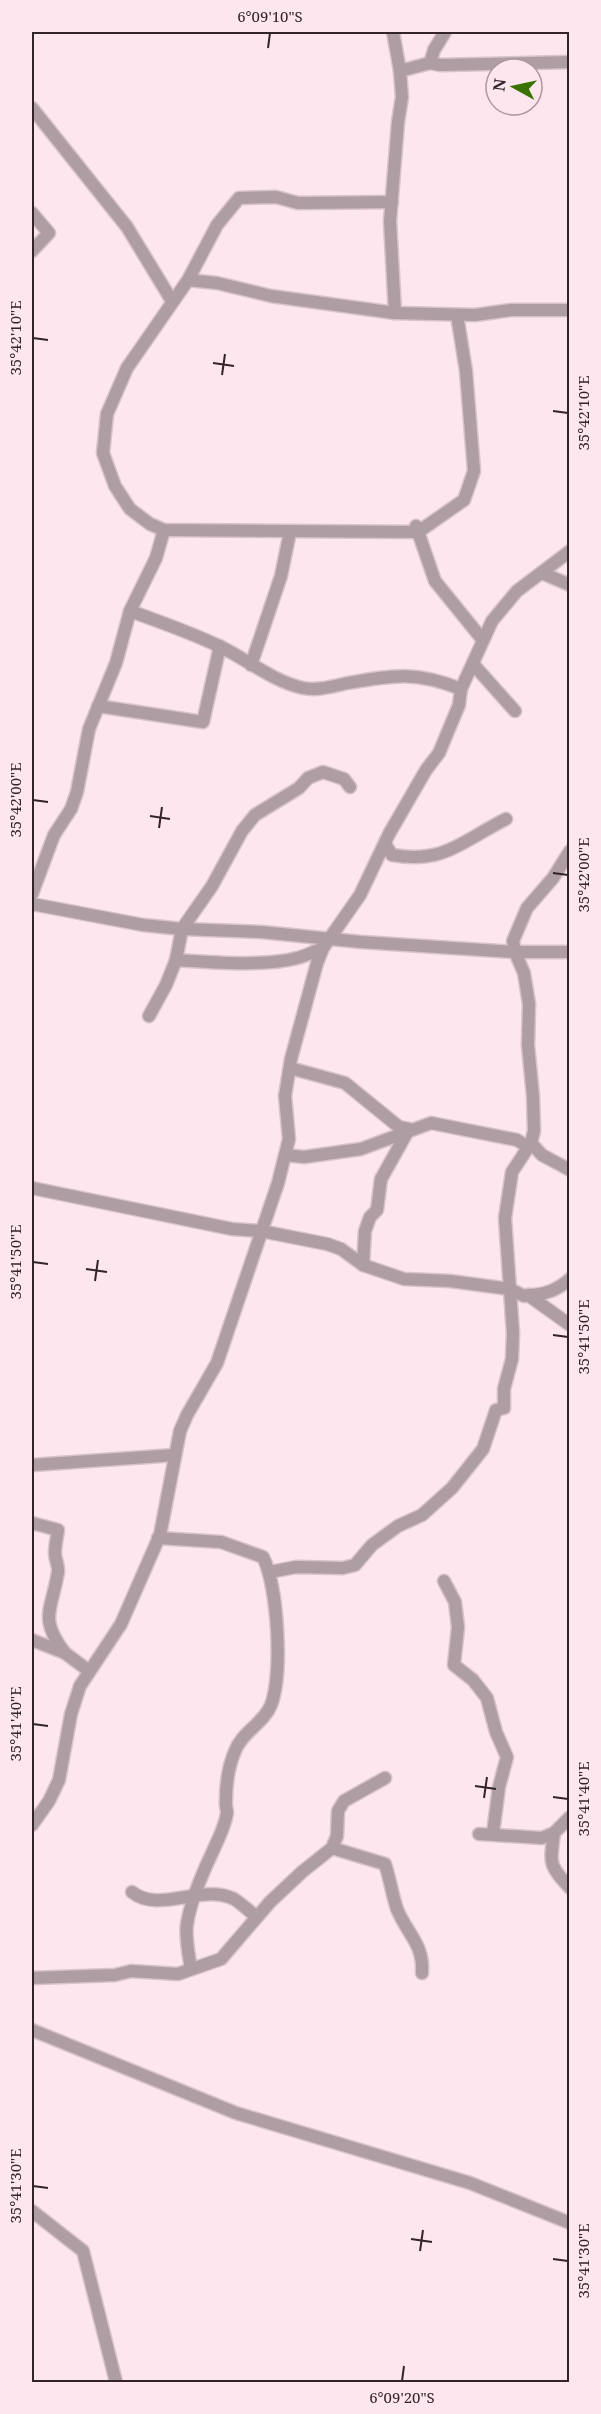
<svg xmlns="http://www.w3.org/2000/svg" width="601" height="2414" font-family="'Noto Serif',serif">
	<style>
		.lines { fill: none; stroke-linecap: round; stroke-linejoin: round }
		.minor-casing { stroke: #d8c3ca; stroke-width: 15 }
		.minor { stroke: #ae9ea3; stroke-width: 12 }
		.ticks { fill: none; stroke: #322428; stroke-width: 2 }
		.neatline { fill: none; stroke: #322428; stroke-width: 2 }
		.ticks-label { font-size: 15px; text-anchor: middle; fill: #322428 }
	</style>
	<rect width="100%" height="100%" fill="#fde6ed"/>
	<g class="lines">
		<defs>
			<g id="minor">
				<polyline points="393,32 400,71"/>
				<polyline points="430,63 440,65 570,62"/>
				<polyline points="32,108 127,227 172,301"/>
				<polyline points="392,202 298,203 276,197 239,198 217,225 188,280 127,368 107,414 103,453 115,486 130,509 150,524 164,530 418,532 464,500 474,471 466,371 457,315"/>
				<polyline points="32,213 49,233 32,251"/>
				<polyline points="188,280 217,283 271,296 395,313 475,315 511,310 570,310"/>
				<polyline points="395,313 390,221 398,122 402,97 400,71 430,63 434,50 445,32"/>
				<polyline points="416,526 435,581 482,639"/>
				<polyline points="542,573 570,585"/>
				<path d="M130,611C161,622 192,633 221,647C248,660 272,681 303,688C317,691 334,686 348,683C394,675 416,671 461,689"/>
				<polyline points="473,664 515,711"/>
				<polyline points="251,665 281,576 290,532"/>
				<polyline points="98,706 203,722 220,646"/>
				<path d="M385,844L392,855C445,864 462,841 506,819"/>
				<polyline points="32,894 54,835 71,809 77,792 89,729 116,663 130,611 156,558 164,530"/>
				<polyline points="32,904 143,925 182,929 261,932 361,942 515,952 570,952"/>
				<path d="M176,960C212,962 263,967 297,958C306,956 315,951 323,948"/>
				<polyline points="149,1016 166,985 176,960 182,929 212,886 242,831 255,815 299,788 308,778 323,772 344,779 350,787"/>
				<polyline points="290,1068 345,1083 399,1127 409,1129 381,1179 377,1210 370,1217 365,1231 363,1265"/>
				<polyline points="531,1143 542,1155 570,1170"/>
				<polyline points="285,1155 304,1157 361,1149 431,1123 517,1140 528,1147"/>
				<polyline points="32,1188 232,1229 261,1231 327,1244 341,1249 363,1265 404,1279 450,1281 510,1289 524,1296 528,1295 570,1325"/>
				<path d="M528,1295C545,1295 557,1290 570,1279"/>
				<polyline points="32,1465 175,1455"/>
				<path d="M32,1523L58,1530C57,1537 55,1546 55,1553C55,1560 59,1566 58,1572C52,1610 38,1618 65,1653"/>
				<path d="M158,1538L221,1542L263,1557C278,1587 283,1674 271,1705C264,1723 242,1732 235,1751C229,1765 226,1784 226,1800C225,1804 227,1809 227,1813C225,1827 218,1839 213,1851C202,1874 191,1899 187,1924C185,1938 189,1955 191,1969"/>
				<polyline points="270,1572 296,1567 343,1568 355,1565 372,1545 398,1526 422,1515 452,1488 483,1449 496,1410 504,1408 504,1389 512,1359 513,1333 505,1218 512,1172 531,1143 534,1131 533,1096 528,1045 529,1004 524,973 515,952 513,941 527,908 553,878 570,851"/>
				<polyline points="444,1581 455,1602 458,1627 454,1665 473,1680 487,1698 496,1732 507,1757 499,1787 493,1833"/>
				<polyline points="32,1640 65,1653 89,1671"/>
				<polyline points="32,1825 49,1801 59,1780 71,1714 80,1686 121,1624 160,1535 180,1431 187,1415 217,1363 278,1183 289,1139 285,1096 291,1059 317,963 323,948 360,895 389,834 426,770 439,753 459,705 461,689 492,621 517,591 570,551"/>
				<path d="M554,1833C550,1864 548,1864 570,1888"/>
				<polyline points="479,1834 542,1838 554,1833 570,1817"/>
				<path d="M332,1848L385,1864C390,1879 392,1894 397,1909C407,1934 424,1944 422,1973"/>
				<path d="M132,1892C159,1914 203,1883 234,1899C242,1904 250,1912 257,1917"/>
				<polyline points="32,1978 115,1975 131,1971 178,1974 221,1959 270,1902 302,1872 332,1848 337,1836 338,1811 344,1801 385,1778"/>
				<polyline points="32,2030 236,2113 470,2183 570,2223"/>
				<polyline points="32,2211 83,2251 116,2382"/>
			</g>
		</defs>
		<!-- minor casing -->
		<use href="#minor" class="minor-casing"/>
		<!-- minor -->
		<use href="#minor" class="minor"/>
	</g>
	<!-- ticks -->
	<path class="ticks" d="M268,48L270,33M33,338L48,340M213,363L234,366M222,375L225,354M553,411L568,413M33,800L48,802M150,816L170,819M159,828L162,807M553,873L568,875M33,1262L48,1264M86,1269L107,1272M95,1281L98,1260M553,1335L568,1337M33,1724L48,1726M475,1786L496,1789M553,1797L568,1799M484,1798L487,1777M33,2186L48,2188M411,2239L432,2242M420,2251L423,2230M553,2259L568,2261M402,2381L404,2366"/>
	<!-- border -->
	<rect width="601" height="2414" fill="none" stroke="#fde6ed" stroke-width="66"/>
	<!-- north arrow -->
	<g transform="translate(514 87) rotate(278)"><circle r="28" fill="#fde6ed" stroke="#ac989e" stroke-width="1.5"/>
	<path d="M0-4.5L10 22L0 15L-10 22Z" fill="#397200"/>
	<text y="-9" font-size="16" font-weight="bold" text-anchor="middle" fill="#322428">N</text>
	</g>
	<rect x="33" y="33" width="535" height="2348" class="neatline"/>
	<g class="ticks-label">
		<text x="270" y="22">6°09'10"S</text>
		<text transform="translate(16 338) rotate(-90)" y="5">35°42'10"E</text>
		<text transform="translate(584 413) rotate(-90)" y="5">35°42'10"E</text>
		<text transform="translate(16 800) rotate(-90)" y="5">35°42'00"E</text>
		<text transform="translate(584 875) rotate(-90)" y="5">35°42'00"E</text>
		<text transform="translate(16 1262) rotate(-90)" y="5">35°41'50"E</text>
		<text transform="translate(584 1337) rotate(-90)" y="5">35°41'50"E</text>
		<text transform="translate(16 1724) rotate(-90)" y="5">35°41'40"E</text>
		<text transform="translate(584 1799) rotate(-90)" y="5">35°41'40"E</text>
		<text transform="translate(16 2186) rotate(-90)" y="5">35°41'30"E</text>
		<text transform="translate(584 2261) rotate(-90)" y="5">35°41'30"E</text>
		<text x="402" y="2403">6°09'20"S</text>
	</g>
</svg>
